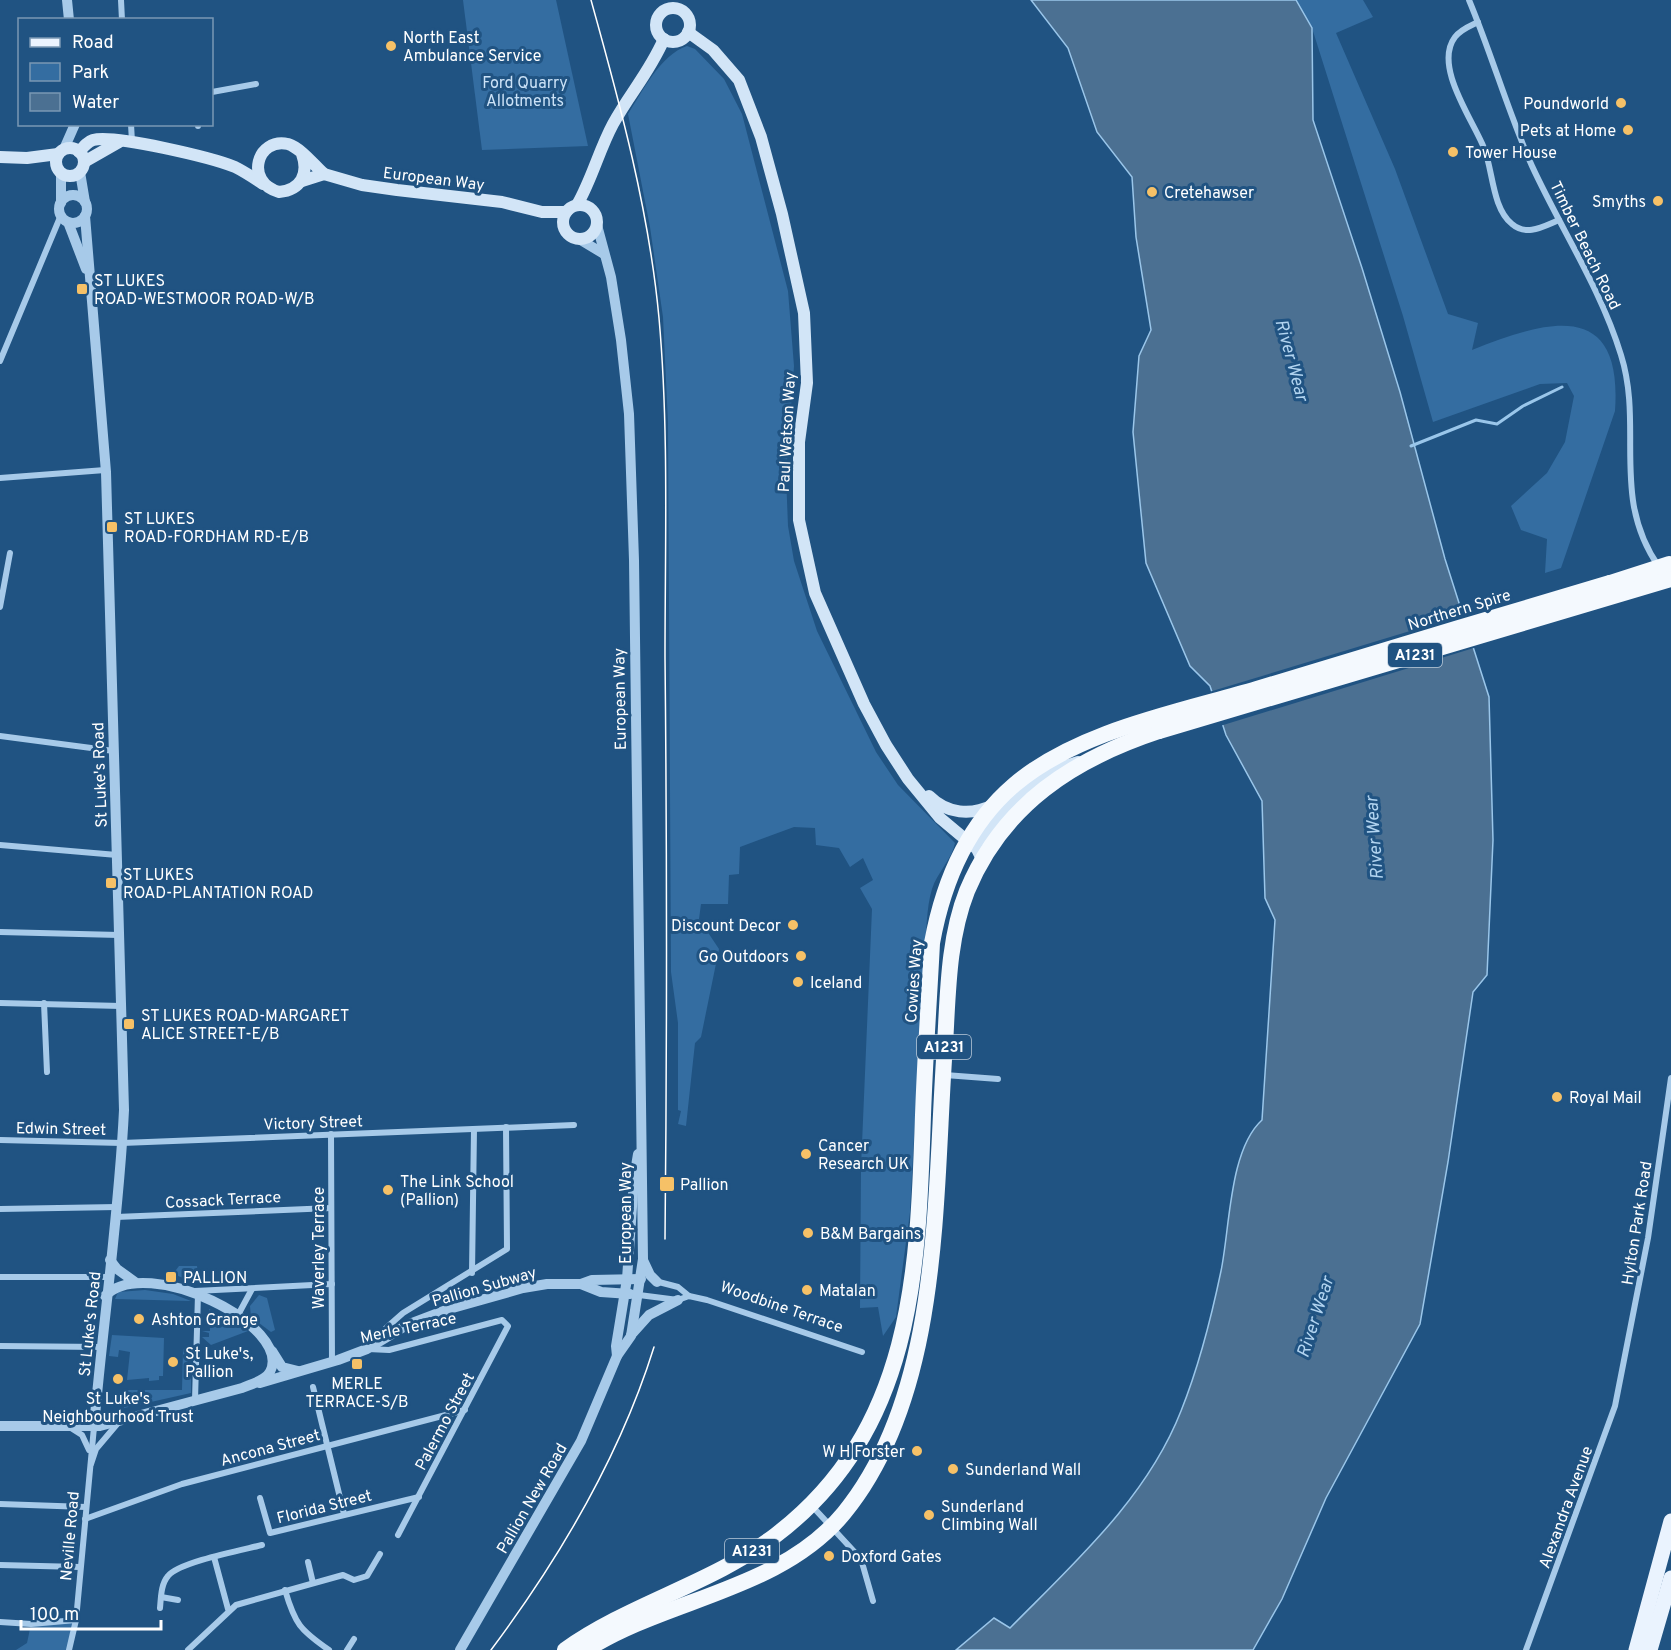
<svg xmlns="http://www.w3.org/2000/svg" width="1671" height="1650" font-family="Overpass,sans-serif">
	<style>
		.green { fill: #346da1 }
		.water { fill: #4b7092; stroke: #9ac6ea; stroke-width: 1.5 }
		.pier { fill: #205382 }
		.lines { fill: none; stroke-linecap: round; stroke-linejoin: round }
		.stream { stroke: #9ac6ea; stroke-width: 3 }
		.minor { stroke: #a7cae9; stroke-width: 6 }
		.tertiary { stroke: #a7cae9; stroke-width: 10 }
		.secondary { stroke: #d2e5f7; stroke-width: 12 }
		.primary { stroke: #eaf3fe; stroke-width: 15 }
		.trunk { stroke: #f4f9fe; stroke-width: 16 }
		.tram { stroke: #fff; stroke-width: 1.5 }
		.trunk-bridge { stroke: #f4f9fe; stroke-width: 16 }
		.poi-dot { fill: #f6c167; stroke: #205382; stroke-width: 2 }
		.labels { text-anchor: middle; stroke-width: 6; stroke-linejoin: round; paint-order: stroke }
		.shield { fill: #205382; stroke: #bccbda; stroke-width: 1.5 }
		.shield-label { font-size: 15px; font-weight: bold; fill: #fff }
		.poi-label { font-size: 16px; fill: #fff; stroke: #205382; text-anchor: start }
		.park-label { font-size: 16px; fill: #cbe2f7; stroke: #205382 }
		.street-label { font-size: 16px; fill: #fff; stroke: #205382 }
		.water-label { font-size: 18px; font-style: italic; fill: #b2d4f0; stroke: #205382 }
	</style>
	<rect width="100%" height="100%" fill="#205382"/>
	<!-- green -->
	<g class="green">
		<polygon points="463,0 556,0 588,146 482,150"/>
		<path d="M1296,0H1363L1373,17L1336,33L1395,169L1448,314L1478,323L1472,350C1547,320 1623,298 1615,411L1561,568L1545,573L1547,539L1521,530L1511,506L1547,473L1565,442L1574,396L1567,383L1540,384L1433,422L1403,316L1312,28Z"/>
		<path d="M687,46L695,49L724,79L742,114L788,291L794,366L786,475L788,526L794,561L817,631L876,752L898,785L955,843C952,859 937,873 932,889C926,908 927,933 924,953L910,1212L896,1317L883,1336L878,1307L860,1308L861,1167L872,909L860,888L873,880L863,858L850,867L839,848L816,845L815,828L794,827L740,847L739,874L729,875L728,904H701L699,919L719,949L701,1037L695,1043L686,1126L678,1124L681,1111L678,1110V1023L671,972L668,422L663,317L650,227L628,114C643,91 660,55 687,46Z"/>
		<polygon points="179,1266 197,1266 199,1284 173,1274"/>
		<polygon points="145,1290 173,1294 191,1301 115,1299 118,1292"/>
		<polygon points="259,1295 267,1298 275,1330 271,1332 251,1317 250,1306"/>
		<polygon points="209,1309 248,1331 211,1345 202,1337 209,1337 209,1333 202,1331 210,1331"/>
		<polygon points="112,1335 164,1338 163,1376 159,1376 159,1380 149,1381 149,1378 127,1380 130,1352 119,1350 118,1357 109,1356"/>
		<polygon points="183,1349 191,1349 191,1393 124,1408 126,1390 182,1390"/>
		<polygon points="76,1620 69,1650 16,1650 27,1643 31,1624"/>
	</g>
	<!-- water -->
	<path class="water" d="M1031,0H1296L1312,28L1313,120L1362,268L1400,392L1445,559L1489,697L1493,840L1487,975L1473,992L1448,1162L1420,1324L1326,1498L1282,1599L1253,1650H956L994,1618L1010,1628C1074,1563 1147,1498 1181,1411C1199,1366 1211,1319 1221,1271C1230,1228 1229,1150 1262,1120L1275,920L1265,898L1262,801L1226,735L1210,686L1190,666L1146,563L1133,432L1139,356L1151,330L1136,237L1132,177L1097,132L1068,48Z"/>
	<!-- pier -->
	<polygon class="pier" points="1466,614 1477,647 1220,726 1209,692"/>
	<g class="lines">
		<!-- stream -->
		<polyline class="stream" points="1411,446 1476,420 1497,424 1523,406 1562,387"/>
		<!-- minor -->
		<g class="minor">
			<polyline points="121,0 122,20"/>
			<path d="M1469,0C1492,55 1508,112 1532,166C1561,229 1601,289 1621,355C1644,428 1610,497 1659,567"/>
			<path d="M1478,22C1470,26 1461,29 1455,37C1433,66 1473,120 1484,148C1493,170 1492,208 1512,224C1527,237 1544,226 1559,220"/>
			<polyline points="212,92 256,84"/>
			<polyline points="131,124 132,142"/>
			<polyline points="198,124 198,126"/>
			<polyline points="0,361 61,215"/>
			<polyline points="0,478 105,470"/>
			<polyline points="0,607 10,553"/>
			<polyline points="0,736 114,751"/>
			<polyline points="0,845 117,855"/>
			<polyline points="0,932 119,935"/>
			<polyline points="0,1003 121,1006"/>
			<polyline points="44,1003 47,1072"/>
			<polyline points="945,1075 998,1079"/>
			<polyline points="331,1134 332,1362"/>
			<polyline points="0,1140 122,1143 574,1125"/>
			<polyline points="0,1209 117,1207"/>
			<polyline points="116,1217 331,1208"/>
			<polyline points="472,1273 474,1129"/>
			<polyline points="0,1277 107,1277"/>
			<polyline points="655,1281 678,1287 689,1296"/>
			<polyline points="195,1291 332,1284"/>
			<polyline points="639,1295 678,1300 689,1296 707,1300 862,1352"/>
			<polyline points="238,1315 252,1289"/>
			<polyline points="385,1337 386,1328 403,1313 507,1249 506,1127"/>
			<polyline points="0,1346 101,1347"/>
			<polyline points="368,1349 389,1350 502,1320 508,1326 398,1535"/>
			<polyline points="313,1387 344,1514"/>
			<polyline points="195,1400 198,1294"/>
			<polyline points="71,1428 82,1435 89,1450"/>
			<polyline points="91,1464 96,1449 118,1423"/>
			<polyline points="260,1498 270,1533 419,1497"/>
			<polyline points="0,1504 86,1507"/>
			<polyline points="812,1506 861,1559 873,1601"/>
			<polyline points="85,1519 182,1484 465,1410"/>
			<polyline points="214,1557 228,1609"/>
			<polyline points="308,1562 313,1583"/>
			<polyline points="0,1565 80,1567"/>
			<path d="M285,1590C295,1624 300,1630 329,1650"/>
			<polyline points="161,1597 178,1600"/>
			<path d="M160,1608C161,1597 161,1584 168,1576C179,1562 242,1550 262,1545"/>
			<polyline points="0,1622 31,1624 76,1620"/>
			<polyline points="69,1650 76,1620 94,1427"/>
			<polyline points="188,1650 236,1605 343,1575 354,1580 367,1576 380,1554"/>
			<polyline points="347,1650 354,1639"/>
			<polyline points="1526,1650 1615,1406 1648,1238 1671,1078"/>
		</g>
		<!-- tertiary -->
		<g class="tertiary">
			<polyline points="67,0 69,20"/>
			<polyline points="64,149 75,124"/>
			<polyline points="80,172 85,202"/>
			<polyline points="61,173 61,203"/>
			<circle cx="73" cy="209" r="14"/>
			<path d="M85,216L106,472L124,1110C119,1216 103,1321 94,1427"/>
			<polyline points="68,222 86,269"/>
			<polyline points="579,239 604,254"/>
			<polyline points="110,1260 117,1269 135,1282"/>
			<polyline points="643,1260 650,1275 657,1282"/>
			<polyline points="581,1284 601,1292 630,1294"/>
			<polyline points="631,1335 649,1315 678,1300"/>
			<polyline points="272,1351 282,1367 298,1371"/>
			<polyline points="617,1356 616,1346 627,1279 634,1178 638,1154"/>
			<polyline points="260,1383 338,1360 367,1349 407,1325 449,1309 523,1288 547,1284 581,1284 592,1280 641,1279"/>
			<path d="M0,1426H100L242,1388C251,1384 265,1381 270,1372C294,1326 146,1253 105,1296"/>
			<polyline points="460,1650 581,1441 617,1356 631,1336 643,1259 634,560 629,414 621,340 611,277 597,225"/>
		</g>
		<!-- secondary -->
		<g class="secondary">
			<circle cx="673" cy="25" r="17"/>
			<polyline points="688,32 713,50 739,80 761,137 782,214 804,313 807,383 799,442 799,520 815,593 864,704 886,745 908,779 940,818 977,849 983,861"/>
			<circle cx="70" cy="162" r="14"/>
			<path d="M79,152C84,146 87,142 93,140C114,134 213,158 235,167C245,172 254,178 263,184"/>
			<path d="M302,154C309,174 301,190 279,192C244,182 257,137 288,144C301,148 314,165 324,174"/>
			<polyline points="0,157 27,158 58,154"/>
			<polyline points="84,162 119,142"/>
			<polyline points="302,181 324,174 362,185 397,190 502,202 542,212 566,212"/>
			<path d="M577,205C592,179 599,150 613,124C630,93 649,73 664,39"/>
			<circle cx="580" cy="222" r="17"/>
			<path d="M929,796C947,814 971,816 993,805"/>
			<path d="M966,841L981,840C990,831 996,820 1005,811C1025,788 1049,770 1078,762"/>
		</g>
		<!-- primary -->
		<g class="primary">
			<polyline points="1636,1650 1671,1521"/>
			<polyline points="1650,1650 1671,1578"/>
		</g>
		<!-- trunk -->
		<g class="trunk">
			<path d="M565,1650C631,1603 712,1584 776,1535C913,1430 918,1274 923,1115C925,1058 929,1001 932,943C943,883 966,826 1014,785C1077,731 1179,712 1257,689C1375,653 1492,618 1610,583"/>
			<path d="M586,1650C667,1598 780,1591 844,1513C943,1392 934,1194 945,1045C948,994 948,939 967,891C1003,804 1074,759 1159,731"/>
		</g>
		<!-- tram -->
		<g class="tram">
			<path d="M591,0C620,104 649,210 659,318C669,430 665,544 665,657C667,851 667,1045 665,1239"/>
			<path d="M491,1650C559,1559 620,1456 654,1347"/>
		</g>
		<!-- trunk-bridge -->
		<g class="trunk-bridge">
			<polyline points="1610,583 1669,564"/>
			<polyline points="1159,731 1671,579"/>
		</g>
	</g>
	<!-- markers -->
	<g class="poi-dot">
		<circle cx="391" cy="46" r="6"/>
		<circle cx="1621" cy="103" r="6"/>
		<circle cx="1628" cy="130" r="6"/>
		<circle cx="1453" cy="152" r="6"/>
		<circle cx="1152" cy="192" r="6"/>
		<circle cx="1658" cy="201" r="6"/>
		<rect x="76" y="283" width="12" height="12" rx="3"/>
		<rect x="106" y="521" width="12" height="12" rx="3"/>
		<rect x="105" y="877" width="12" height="12" rx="3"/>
		<circle cx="793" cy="925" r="6"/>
		<circle cx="801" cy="956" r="6"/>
		<circle cx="798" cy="982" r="6"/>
		<rect x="123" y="1018" width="12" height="12" rx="3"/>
		<circle cx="1557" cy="1097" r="6"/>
		<circle cx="806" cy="1154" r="6"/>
		<rect x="659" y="1176" width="16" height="16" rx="3"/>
		<circle cx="388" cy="1190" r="6"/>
		<circle cx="808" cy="1233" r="6"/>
		<rect x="165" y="1271" width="12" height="12" rx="3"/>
		<circle cx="807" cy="1290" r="6"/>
		<circle cx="139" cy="1319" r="6"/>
		<circle cx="173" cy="1362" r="6"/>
		<rect x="351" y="1358" width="12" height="12" rx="3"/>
		<circle cx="118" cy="1379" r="6"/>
		<circle cx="917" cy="1451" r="6"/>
		<circle cx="953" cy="1469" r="6"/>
		<circle cx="929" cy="1515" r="6"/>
		<circle cx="829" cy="1556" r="6"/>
	</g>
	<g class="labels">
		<!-- shield labels -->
		<g class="shield">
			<rect x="1388" y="643" width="54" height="24" rx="4.5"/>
			<rect x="917" y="1035" width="54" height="24" rx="4.5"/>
			<rect x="725" y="1539" width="54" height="24" rx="4.5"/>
		</g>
		<g class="shield-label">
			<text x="1415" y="660">A1231</text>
			<text x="944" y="1052">A1231</text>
			<text x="752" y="1556">A1231</text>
		</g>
		<!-- poi labels -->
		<g class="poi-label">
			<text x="403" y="43">North East<tspan x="403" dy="18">Ambulance Service</tspan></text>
			<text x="1609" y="109" text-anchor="end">Poundworld</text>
			<text x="1616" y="136" text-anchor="end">Pets at Home</text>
			<text x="1465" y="158">Tower House</text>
			<text x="1164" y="198">Cretehawser</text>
			<text x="1646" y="207" text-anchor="end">Smyths</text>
			<text x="94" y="286">ST LUKES<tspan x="94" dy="18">ROAD-WESTMOOR ROAD-W/B</tspan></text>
			<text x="124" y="524">ST LUKES<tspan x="124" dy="18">ROAD-FORDHAM RD-E/B</tspan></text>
			<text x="123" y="880">ST LUKES<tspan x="123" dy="18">ROAD-PLANTATION ROAD</tspan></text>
			<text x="781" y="931" text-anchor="end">Discount Decor</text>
			<text x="789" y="962" text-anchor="end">Go Outdoors</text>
			<text x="810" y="988">Iceland</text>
			<text x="141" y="1021">ST LUKES ROAD-MARGARET<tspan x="141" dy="18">ALICE STREET-E/B</tspan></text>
			<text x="1569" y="1103">Royal Mail</text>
			<text x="818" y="1151">Cancer<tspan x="818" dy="18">Research UK</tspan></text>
			<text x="400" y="1187">The Link School<tspan x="400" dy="18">(Pallion)</tspan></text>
			<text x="680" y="1190">Pallion</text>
			<text x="820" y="1239">B&amp;M Bargains</text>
			<text x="183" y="1283">PALLION</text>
			<text x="819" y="1296">Matalan</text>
			<text x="151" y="1325">Ashton Grange</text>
			<text x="185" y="1359">St Luke's,<tspan x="185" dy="18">Pallion</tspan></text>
			<text x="357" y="1389" text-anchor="middle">MERLE<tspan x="357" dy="18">TERRACE-S/B</tspan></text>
			<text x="118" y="1404" text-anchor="middle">St Luke's<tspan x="118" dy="18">Neighbourhood Trust</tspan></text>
			<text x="905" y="1457" text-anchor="end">W H Forster</text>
			<text x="965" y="1475">Sunderland Wall</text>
			<text x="941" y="1512">Sunderland<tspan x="941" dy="18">Climbing Wall</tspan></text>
			<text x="841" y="1562">Doxford Gates</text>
		</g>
		<!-- park labels -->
		<g class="park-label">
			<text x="525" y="88">Ford Quarry<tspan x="525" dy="18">Allotments</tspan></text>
		</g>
		<!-- street labels -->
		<g class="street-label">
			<text transform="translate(434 178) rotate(7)" y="6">European Way</text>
			<text transform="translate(1586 245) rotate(64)" y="6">Timber Beach Road</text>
			<text transform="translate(786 432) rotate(-87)" y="6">Paul Watson Way</text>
			<text transform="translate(1459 609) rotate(-17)" y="6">Northern Spire</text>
			<text transform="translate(619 699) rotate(-91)" y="6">European Way</text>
			<text transform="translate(99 775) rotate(-92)" y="6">St Luke's Road</text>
			<text transform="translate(913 981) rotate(-86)" y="6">Cowies Way</text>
			<text transform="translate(313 1122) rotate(-2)" y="6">Victory Street</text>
			<text transform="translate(61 1128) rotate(1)" y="6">Edwin Street</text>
			<text transform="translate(223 1199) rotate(-3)" y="6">Cossack Terrace</text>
			<text transform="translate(625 1213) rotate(-90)" y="6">European Way</text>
			<text transform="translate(1636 1223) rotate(-81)" y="6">Hylton Park Road</text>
			<text transform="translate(318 1248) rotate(-90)" y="6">Waverley Terrace</text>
			<text transform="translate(484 1286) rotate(-16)" y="6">Pallion Subway</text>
			<text transform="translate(782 1306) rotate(19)" y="6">Woodbine Terrace</text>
			<text transform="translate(89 1324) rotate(-84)" y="6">St Luke's Road</text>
			<text transform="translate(408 1327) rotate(-12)" y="6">Merle Terrace</text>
			<text transform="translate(444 1421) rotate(-62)" y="6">Palermo Street</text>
			<text transform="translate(270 1447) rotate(-15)" y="6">Ancona Street</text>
			<text transform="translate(531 1498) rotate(-60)" y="6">Pallion New Road</text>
			<text transform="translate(324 1506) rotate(-14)" y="6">Florida Street</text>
			<text transform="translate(1565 1507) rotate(-70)" y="6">Alexandra Avenue</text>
			<text transform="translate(69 1536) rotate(-85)" y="6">Neville Road</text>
		</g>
		<!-- water labels -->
		<g class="water-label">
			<text transform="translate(1292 360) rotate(75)" y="6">River Wear</text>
			<text transform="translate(1374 838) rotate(-94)" y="6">River Wear</text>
			<text transform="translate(1315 1317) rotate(-72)" y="6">River Wear</text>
		</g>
	</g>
	<!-- legend -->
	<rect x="18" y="18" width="195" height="108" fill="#205382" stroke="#7998b4" stroke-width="1.5"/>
	<rect x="30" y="38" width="30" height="9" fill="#eaf3fe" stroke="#7998b4" stroke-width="1.5"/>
	<text x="72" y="48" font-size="18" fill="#ffffff">Road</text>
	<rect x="30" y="63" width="30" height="18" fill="#346da1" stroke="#7998b4" stroke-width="1.5"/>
	<text x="72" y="78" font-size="18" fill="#ffffff">Park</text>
	<rect x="30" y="93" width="30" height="18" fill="#4b7092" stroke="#7998b4" stroke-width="1.5"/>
	<text x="72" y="108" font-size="18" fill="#ffffff">Water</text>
	<!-- scale -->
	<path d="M21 1620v9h140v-9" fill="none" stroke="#ffffff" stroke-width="3"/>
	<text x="30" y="1620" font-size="18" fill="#ffffff" stroke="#205382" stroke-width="4.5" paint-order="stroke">100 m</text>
</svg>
